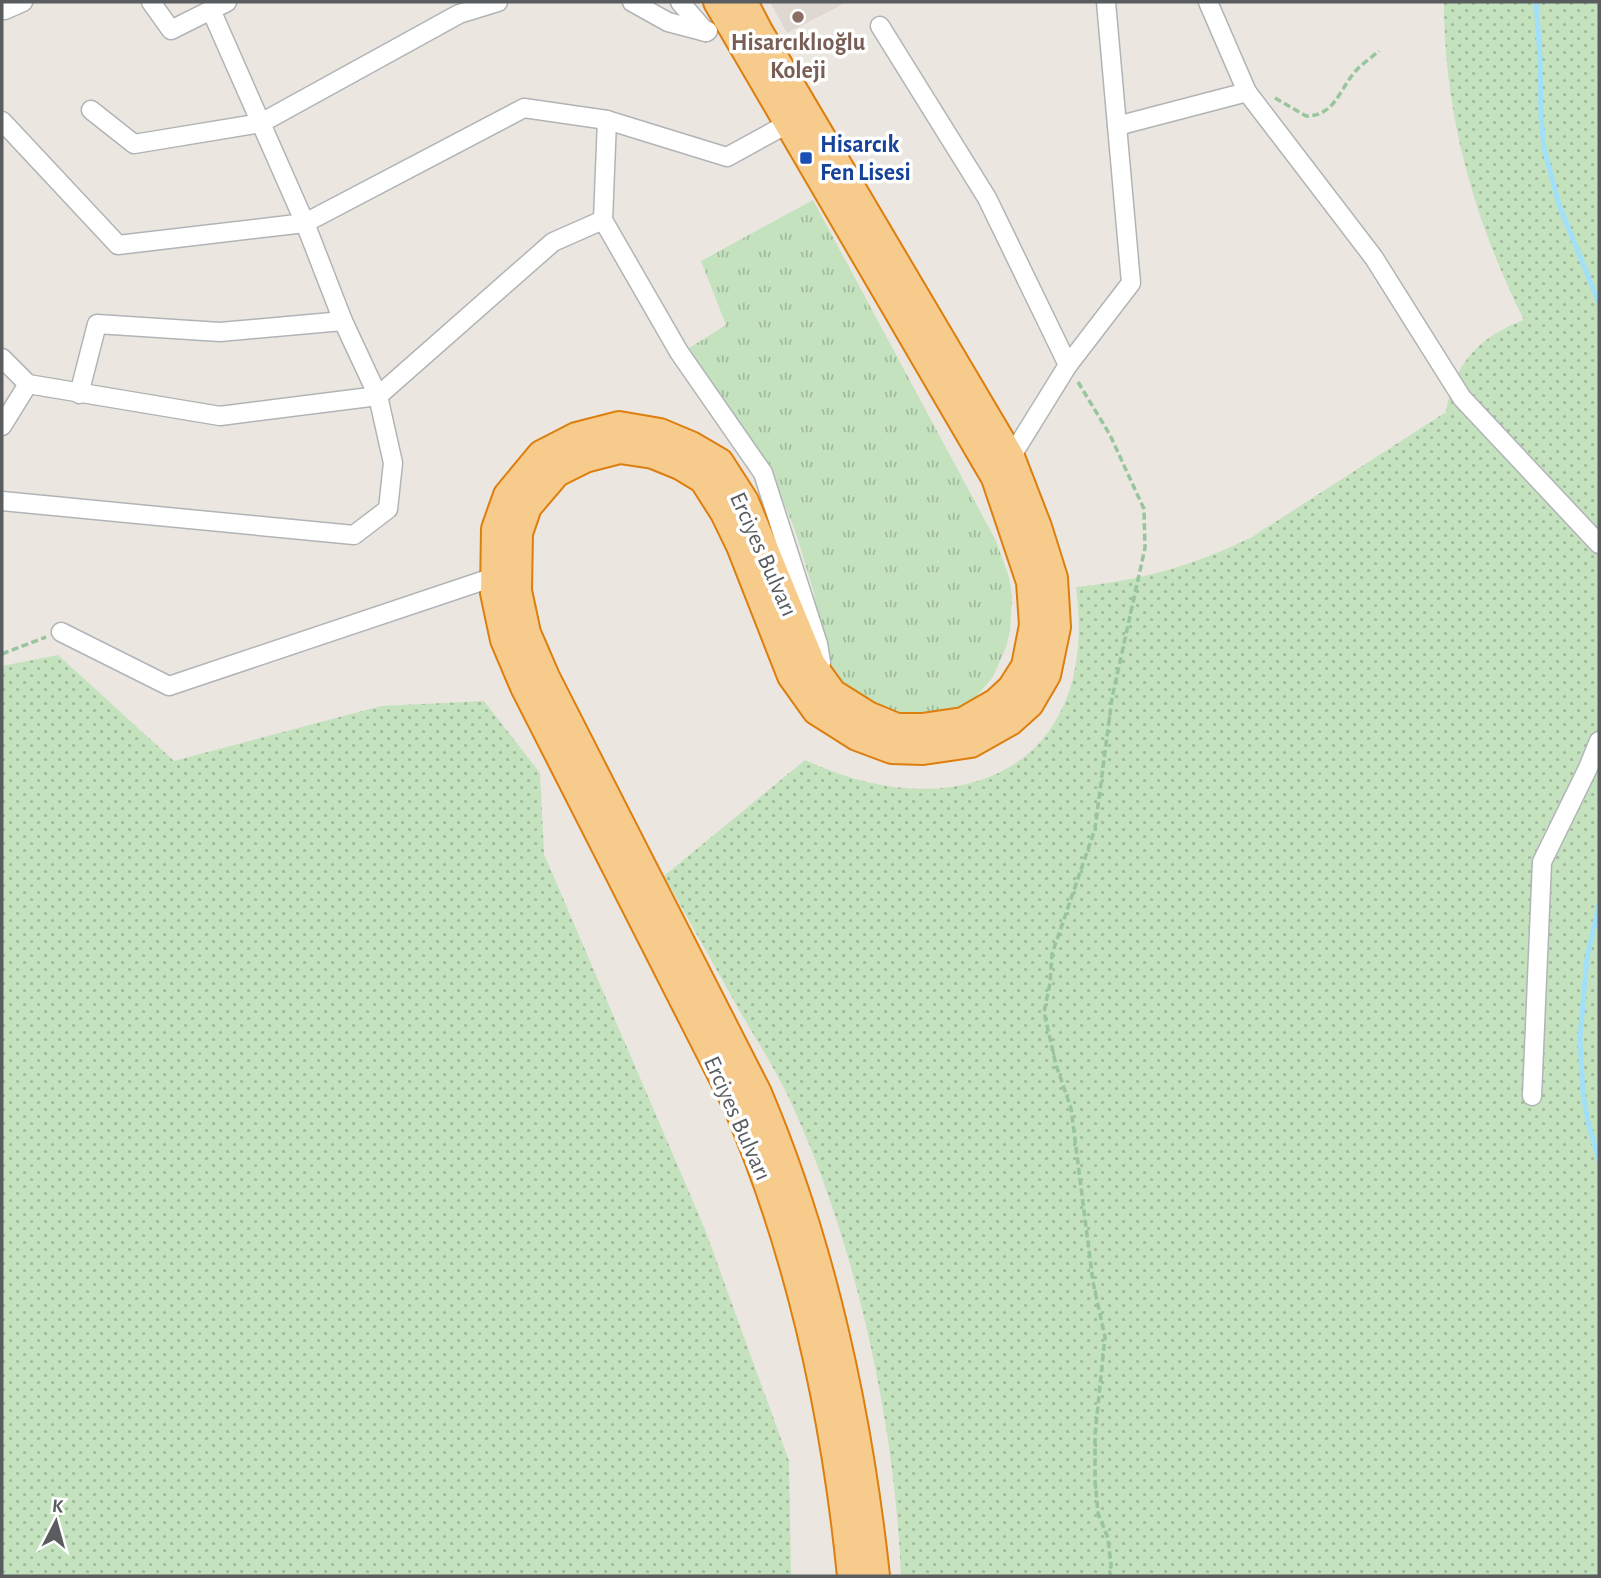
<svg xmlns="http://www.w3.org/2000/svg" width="1601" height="1578" font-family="'Alegreya Sans',sans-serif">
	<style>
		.education { fill: #ded8d1 }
		.grass { fill: url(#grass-dots) }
		.park { fill: url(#park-tufts) }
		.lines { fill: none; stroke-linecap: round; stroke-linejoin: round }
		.stream { stroke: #a2e0f9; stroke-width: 5 }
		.minor-casing { stroke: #b1b4b7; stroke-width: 21 }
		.highway-casing { stroke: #dd7e0e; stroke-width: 30 }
		.path { stroke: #98c59e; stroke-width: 3.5; stroke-dasharray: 7 3.5; stroke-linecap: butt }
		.minor { stroke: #fff; stroke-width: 18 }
		.highway { stroke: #f6cb8c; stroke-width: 26 }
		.education-dot { fill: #8d6e63; stroke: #fff; stroke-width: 2.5 }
		.transit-dot { fill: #1a4fb4; stroke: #fff; stroke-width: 2.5 }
		.labels { text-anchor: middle; stroke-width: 7; stroke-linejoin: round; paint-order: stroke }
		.education-label { font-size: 24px; font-weight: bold; fill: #785e54; stroke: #fff }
		.transit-label { font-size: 24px; font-weight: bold; fill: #164399; stroke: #fff; text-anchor: start }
		.street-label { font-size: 24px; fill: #595d60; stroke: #fff }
	</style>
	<defs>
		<pattern id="grass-dots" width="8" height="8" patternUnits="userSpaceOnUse" patternTransform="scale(1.75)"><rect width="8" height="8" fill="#c3e2bd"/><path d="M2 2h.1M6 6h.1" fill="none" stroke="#a1ba9d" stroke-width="1.8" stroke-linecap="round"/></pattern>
		<pattern id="park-tufts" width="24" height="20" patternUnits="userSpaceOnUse" patternTransform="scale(1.75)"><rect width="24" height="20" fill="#c3e2bd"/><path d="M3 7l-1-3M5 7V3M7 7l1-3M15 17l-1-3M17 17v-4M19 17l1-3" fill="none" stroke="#a1ba9d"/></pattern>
	</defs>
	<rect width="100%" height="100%" fill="#ebe7e0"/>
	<!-- education -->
	<polygon class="education" points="770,2 847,2 787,33"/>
	<!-- grass -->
	<g class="grass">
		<path d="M1444,2H1599V1576H901C895,1420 855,1240 789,1098C775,1069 758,1042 742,1015C716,969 690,922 664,876L805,760C956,831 1101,770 1076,587C1139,581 1196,565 1252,537L1446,412C1454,364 1478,337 1524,320C1474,220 1444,114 1444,2Z"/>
		<polygon points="58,655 174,761 381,706 484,701 540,773 544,854 704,1227 789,1461 791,1576 2,1576 2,666"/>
	</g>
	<!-- park -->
	<polygon class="park" points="813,200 996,541 1009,577 1012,596 1010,631 1006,647 993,677 971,702 937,716 892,714 846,689 824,659 814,593 795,530 782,499 767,469 686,350 726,325 701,261"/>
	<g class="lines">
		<!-- stream -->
		<g class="stream">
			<polyline points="1536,2 1540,57 1541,118 1544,148 1559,205 1599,303"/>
			<polyline points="1599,905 1587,958 1580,1038 1583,1094 1588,1122 1599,1161"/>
		</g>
		<defs>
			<g id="minor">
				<polyline points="151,2 171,30 227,2"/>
				<polyline points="632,2 668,22 706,32"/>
				<polyline points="680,2 706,32 708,31"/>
				<polyline points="1208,2 1247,92 1374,258 1462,398 1599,544"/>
				<polyline points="5,10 23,2"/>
				<polyline points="880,26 987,198 1068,365"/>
				<polyline points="91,110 134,144 261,123 459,14 498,2"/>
				<polyline points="2,121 118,245 305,223 524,108 607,120 727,157 787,124"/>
				<polyline points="1117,126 1247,92"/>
				<polyline points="603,220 607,120"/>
				<polyline points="2,358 28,384 220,416 378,396 553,242 603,220 679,352 763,473 818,644 821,663"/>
				<polyline points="79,394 97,324 220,332 343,321"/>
				<polyline points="2,426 28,384"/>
				<polyline points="1011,457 1068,365 1131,283 1106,2"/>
				<polyline points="2,501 354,535 388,509 393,463 378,396 343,321 305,223 211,10"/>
				<polyline points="61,632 169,686 494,577"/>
				<polyline points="1532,1096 1542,862 1588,768 1599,741"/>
			</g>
			<g id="highway">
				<path d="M717,2L995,478L1030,582L1033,625L1025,666L1011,688L996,702L963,721L922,727H897L868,715L833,693L812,664L745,501L720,462L691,445L660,432L619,425L576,436L541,454L507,495L495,529L494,593L504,640L524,687L736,1104C800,1253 835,1415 851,1576"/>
				<path d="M744,2L759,31L1011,457L1038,527L1054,578L1057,627L1047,675L1030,704L1010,722L971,744L923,751L892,750L857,737L816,711L791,676L740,546L724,513L703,480L680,466L653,455L620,450L585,459L557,473L528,507L519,533L518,591L527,633L546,677L758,1093C823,1246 858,1411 876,1576"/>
			</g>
		</defs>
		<!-- minor casing -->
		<use href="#minor" class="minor-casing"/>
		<!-- highway casing -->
		<use href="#highway" class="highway-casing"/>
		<!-- path -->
		<g class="path">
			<path d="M1275,98L1306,116C1334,116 1339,91 1354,73C1360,65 1371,58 1379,51"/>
			<polyline points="1078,382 1110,435 1144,509 1145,548 1112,698 1095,829 1052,954 1050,983 1044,1012 1056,1065 1071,1108 1093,1282 1105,1337 1095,1435 1095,1480 1098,1513 1108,1538 1111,1565 1110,1576"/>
			<polyline points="2,654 46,637"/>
		</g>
		<!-- minor -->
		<use href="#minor" class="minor"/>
		<!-- highway -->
		<use href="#highway" class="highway"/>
	</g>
	<!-- markers -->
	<circle class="education-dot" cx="798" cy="17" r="7"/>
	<rect class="transit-dot" x="799" y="151" width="14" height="14" rx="3.5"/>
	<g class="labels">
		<!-- education labels -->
		<g class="education-label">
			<text x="798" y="50">Hisarcıklıoğlu<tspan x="798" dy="28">Koleji</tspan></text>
		</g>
		<!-- transit labels -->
		<g class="transit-label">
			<text x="820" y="152">Hisarcık<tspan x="820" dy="28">Fen Lisesi</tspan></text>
		</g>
		<!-- street labels -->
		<g class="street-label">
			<text transform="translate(764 554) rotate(66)" y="8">Erciyes Bulvarı</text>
			<text transform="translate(738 1118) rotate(66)" y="8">Erciyes Bulvarı</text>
		</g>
	</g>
	<!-- border -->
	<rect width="1601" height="1578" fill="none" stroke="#595d60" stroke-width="7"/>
	<!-- north arrow -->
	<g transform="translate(56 1522) rotate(6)" stroke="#ffffff" stroke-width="5" paint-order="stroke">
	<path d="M0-5L12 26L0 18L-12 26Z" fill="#595d60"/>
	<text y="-10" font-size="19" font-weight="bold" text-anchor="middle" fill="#595d60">K</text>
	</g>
</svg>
